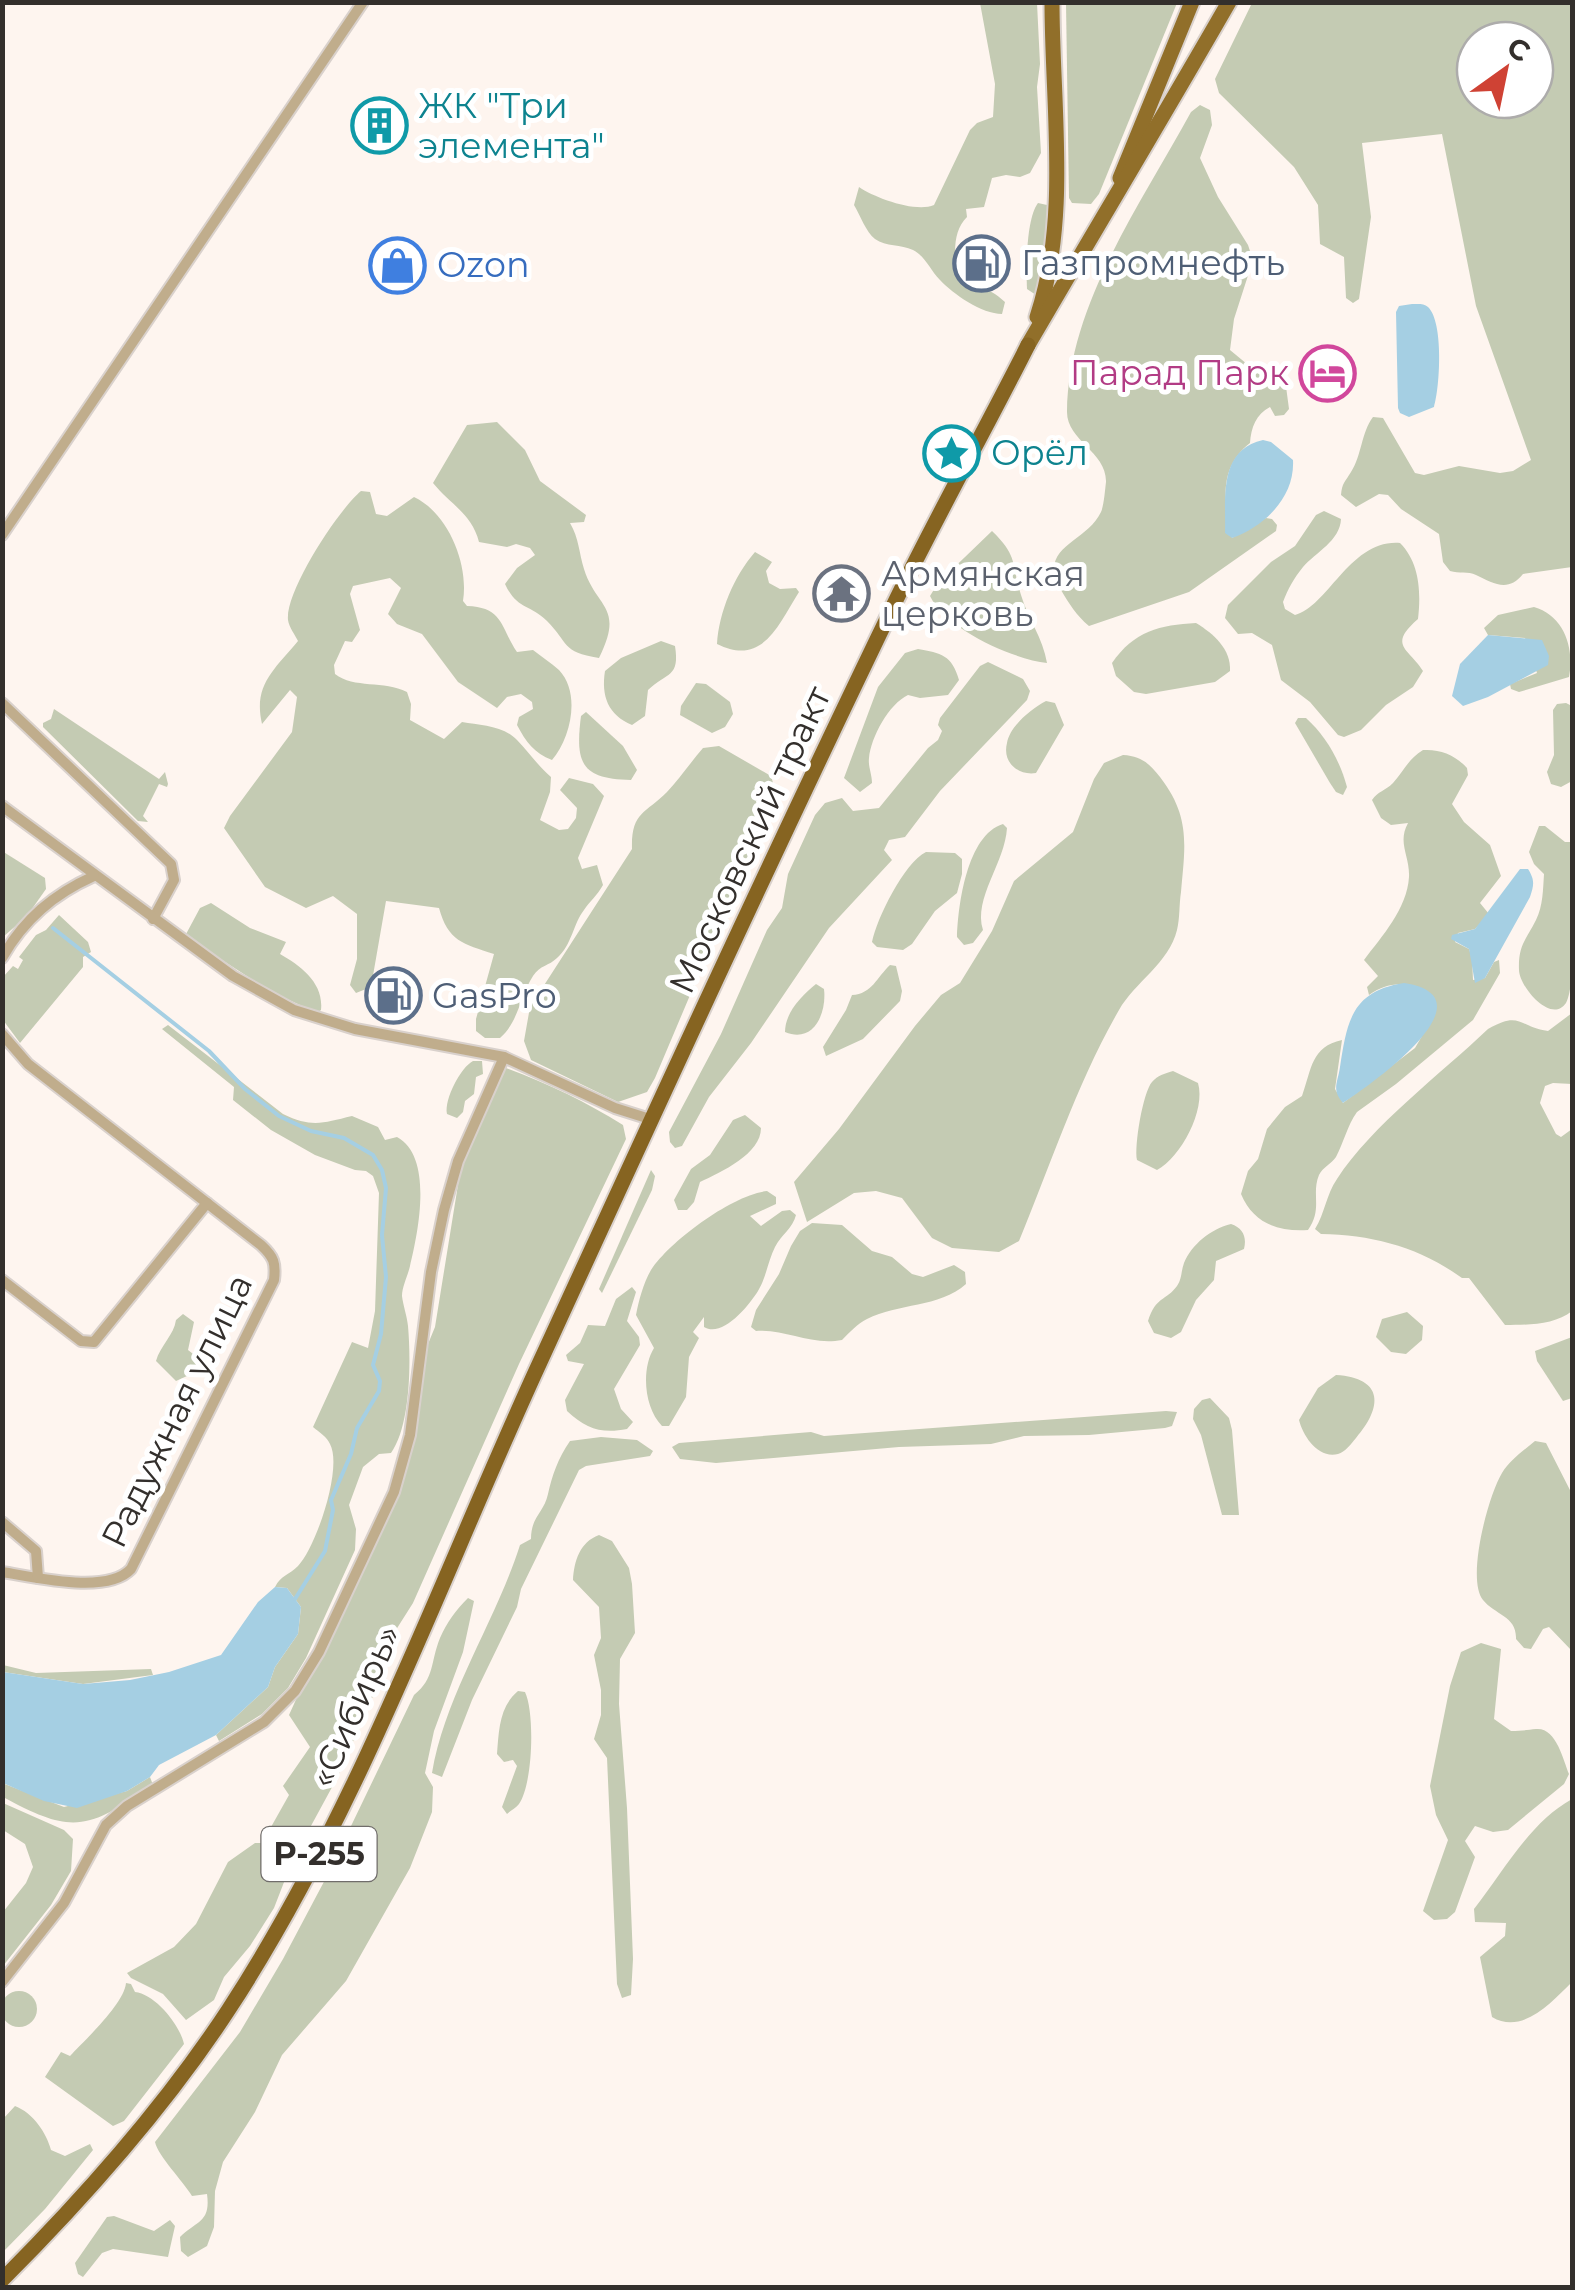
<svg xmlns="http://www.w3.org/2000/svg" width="1575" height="2290" font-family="Montserrat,sans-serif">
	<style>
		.green { fill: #c4cbb3; fill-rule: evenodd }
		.water { fill: #a5cfe3 }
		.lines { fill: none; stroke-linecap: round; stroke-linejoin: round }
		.stream { stroke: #a5cfe3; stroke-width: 4 }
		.minor-casing { stroke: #d9d1cc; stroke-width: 14 }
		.primary-casing { stroke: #d9d1cc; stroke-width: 19 }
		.trunk-casing { stroke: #d9d1cc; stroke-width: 19 }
		.minor { stroke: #c0ad8c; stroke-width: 10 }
		.primary { stroke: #916f2a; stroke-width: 15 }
		.trunk { stroke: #866421; stroke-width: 15 }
		.labels { text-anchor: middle; stroke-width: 10; stroke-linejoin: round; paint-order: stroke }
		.shield { fill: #fff; stroke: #706d6b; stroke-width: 2.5 }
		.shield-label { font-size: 32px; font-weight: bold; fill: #332f2c }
		.culture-label { font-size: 35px; fill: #0d838f; stroke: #fff; text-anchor: start }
		.service-label { font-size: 35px; fill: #4e5e75; stroke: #fff; text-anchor: start }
		.shop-label { font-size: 35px; fill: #366cbe; stroke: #fff; text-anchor: start }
		.hotel-label { font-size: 35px; fill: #b23c85; stroke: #fff; text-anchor: end }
		.worship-label { font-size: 35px; fill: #5b616d; stroke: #fff; text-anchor: start }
		.street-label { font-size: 35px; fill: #332f2c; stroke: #fff }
	</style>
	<rect width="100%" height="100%" fill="#fef5ef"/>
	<!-- green -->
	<g class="green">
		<path d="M980,3H1037L1040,64L1037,87L1041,153L1030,173L1020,177L1006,175L992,178L984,207L966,209L967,217C952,232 954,256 958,276C975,290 986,284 1005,302L1002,314C982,314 953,294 940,280C930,270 926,257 913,250C901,244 886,247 875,239C866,232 860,215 854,205L859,187C875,198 916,213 934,205L970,130L977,123L993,117L995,84Z"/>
		<polygon points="1066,3 1177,3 1099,194 1091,204 1072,203 1069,198"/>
		<path d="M1252,3H1572V567L1523,574C1508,593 1493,583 1476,575C1468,571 1459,574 1450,571L1443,562L1439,534L1401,509L1388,495L1379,494L1356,507L1341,495C1342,483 1345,482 1351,472C1362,455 1361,433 1373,417L1383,418L1415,473L1424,475L1459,466L1500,473L1513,471L1531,460L1476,306L1442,134L1362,143L1371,217L1359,299L1353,303L1346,298L1344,257L1320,244L1318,205L1294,167L1219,93L1215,79ZM1475,40H1535V100H1475Z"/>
		<path d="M1200,105L1210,110L1212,125L1200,158L1218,197L1248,245L1253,260L1234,319L1230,350L1259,374L1275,370L1285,379L1289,409L1284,415L1275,416L1270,407C1256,414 1251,428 1250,443C1218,468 1224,502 1232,538L1266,518L1272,519L1277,525L1276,531L1189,592L1089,626C1076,615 1070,605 1061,590C1036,546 1086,544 1101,512C1104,505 1105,490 1106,482C1107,452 1067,441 1067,412C1068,305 1141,204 1191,112Z"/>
		<path d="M1038,203L1047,205C1051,237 1045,264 1036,295L1027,289C1026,268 1026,219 1038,203Z"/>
		<path d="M497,422L525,450L540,481L586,515L584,522L570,523C579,538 579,553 584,569C596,608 625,606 599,658C561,652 569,643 547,621C530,604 517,610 505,584L517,568L535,555L530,548L516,544L507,547L479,542C472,514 450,504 433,483L467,425Z"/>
		<path d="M361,491L370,492L376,514L387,516L414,497C448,513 469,564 463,601L467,606C504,607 501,629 517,652L533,650C541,656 551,663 559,670C581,693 571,738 552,760C534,753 526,742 517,725L519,717L533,709L532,702L521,694L507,697L497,708L458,682L422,634L397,624L388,614L401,588L390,578L353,586L350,594L360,630L352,642L345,641L334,665L335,674C354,689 384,680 407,692L411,704L410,720L444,739L462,722C480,725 504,726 517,740C529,752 537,765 551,777L550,792L540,820L559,830L568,829L576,818L577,808L560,790L569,778L593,784L604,796L578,858L582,869L597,865L603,885C597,896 590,901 584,910C573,924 572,945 557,958C549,966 540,965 533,976C520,996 519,1021 500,1038H485L476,1031V1019L494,954C463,944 448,941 439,908L386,901L371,987L356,993L350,985L357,959V914L333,896L306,908L265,887L224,828L230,816L292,732L297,697L290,690L262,724C253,685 274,670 298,641C295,635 289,627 288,620C285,591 339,509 361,491Z"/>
		<path d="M1324,511L1341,519C1340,541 1316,552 1303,567C1294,578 1288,589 1283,602L1285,609L1295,615C1328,607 1350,539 1400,543C1420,563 1421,593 1418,619C1387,646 1409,648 1423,671L1413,687L1386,705L1361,730L1344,737L1338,735L1310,702L1281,680L1272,645L1252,633L1238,634L1225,618L1228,605L1271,562L1295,546L1316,515Z"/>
		<path d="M992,531C1019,557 1011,564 1021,595C1028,619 1043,638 1047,663C1012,659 946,629 930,596L938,583Z"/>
		<path d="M755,552L772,562L766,571L769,583L780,589L796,588L799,592C778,625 763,667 717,644C719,612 734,576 755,552Z"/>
		<path d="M1534,607C1563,615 1575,647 1569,677L1519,692L1511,689L1510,684L1537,673L1525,638L1488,635L1484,628L1498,615Z"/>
		<path d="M1196,623C1214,634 1231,649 1230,671L1215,682L1146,694L1134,692L1116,676L1112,663C1134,631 1160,625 1196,623Z"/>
		<path d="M661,641L675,646C680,678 667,672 648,690L645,716L632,725C608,715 601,696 605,671L621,658Z"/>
		<path d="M918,649C941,653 952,655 959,680L948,695L920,698L908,695C889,704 871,737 869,758C868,767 872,774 872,783L860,792L844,778L878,687L905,653Z"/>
		<polygon points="988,662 1023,679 1030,691 1027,700 940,791 905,837 889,840 884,850 892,860 829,928 751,1043 709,1097 682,1146 675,1148 670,1142 669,1132 721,1034 767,930 782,908 788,874 815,815 825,803 842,798 853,811 879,808 928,748 938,740 942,731 938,725 940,718 980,666"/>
		<polygon points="696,683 706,684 730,702 733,714 725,727 712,733 680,715 681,706"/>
		<path d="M1046,701L1055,703L1064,725L1036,773C1018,776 1002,762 1007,743C1010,726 1031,709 1046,701Z"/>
		<polygon points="1566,703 1572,706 1572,781 1561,787 1551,784 1547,772 1554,755 1553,710 1557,704"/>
		<polygon points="54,709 159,779 165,772 168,784 167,787 159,784 143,816 148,822 138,821 43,727 43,723 51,719"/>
		<path d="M586,712L623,746L637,770L631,780C581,779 575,763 581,716Z"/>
		<path d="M1298,718H1306C1326,736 1340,761 1347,787L1343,795L1336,792L1330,783L1295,723Z"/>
		<path d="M719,746L771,776L776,793L774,814L707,955L655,1078L647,1092L618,1102L531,1060L524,1041L530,1007L632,849C631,812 645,814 667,792C680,778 691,762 703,748Z"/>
		<path d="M1423,750C1441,749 1455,755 1467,768L1468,775L1452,804L1464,822L1490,845L1501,876L1480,903L1489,914L1475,929L1458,933L1455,942L1469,949L1472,958L1473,980L1485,978L1494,962L1499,960L1500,973L1473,1020L1396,1084L1357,1112C1347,1126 1344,1142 1336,1157C1331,1164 1323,1167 1319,1175C1311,1194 1323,1209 1308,1230C1278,1232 1253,1223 1241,1194L1248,1171L1258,1159L1267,1129L1285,1107L1302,1096C1312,1068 1311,1047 1342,1040L1335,1089L1343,1103L1415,1048L1422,1036L1429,993C1409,981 1388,981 1369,995L1367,987L1378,976L1364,960C1382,936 1407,909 1409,877C1410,856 1397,843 1408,823L1391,825L1381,818L1372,800C1378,791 1385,791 1393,783C1404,771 1408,759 1423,750Z"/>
		<path d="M1123,755C1141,756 1149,763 1160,777C1191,817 1185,846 1181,892C1179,905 1180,918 1177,930C1169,963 1135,982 1119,1010C1077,1083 1051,1164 1019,1241L999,1252L952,1248L932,1238L902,1198L876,1191L854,1193L807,1222L794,1182L839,1129L915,1026L941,995L960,983L992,931L1014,881L1073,832L1094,779L1104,763Z"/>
		<path d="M1003,824L1007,828C1005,863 973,898 983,930L973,943L964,945L957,937C958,905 967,835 1003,824Z"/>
		<path d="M1539,826H1545L1565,842H1572V981C1570,987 1569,998 1566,1003C1551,1025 1519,986 1519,970C1518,945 1526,940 1536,920C1543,906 1543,889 1544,874L1534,864L1529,852Z"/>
		<polygon points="2,851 45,878 46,889 27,916 3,937"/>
		<path d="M926,852L955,853L962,859V874L957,893L935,911L912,944L903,950L877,947L872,942C877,918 904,863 926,852Z"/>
		<path d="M211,903L250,928L286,942L280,954C301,966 324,983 321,1010L317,1013L270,991L185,936L200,908Z"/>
		<polygon points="59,915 88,942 91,952 83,957 83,967 20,1043 3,1020 3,977 13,966 18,969 23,960 19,957 36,935 46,930"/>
		<path d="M890,965L896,966L902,991L900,1001L863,1039L826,1056L823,1047L846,1010L852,995C872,994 877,977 890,965Z"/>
		<path d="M816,984L824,989C827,1014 813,1044 785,1032C785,1013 801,996 816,984Z"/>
		<path d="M1572,1013V1084L1553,1083L1545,1086L1540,1103L1556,1134L1561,1137L1572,1129V1311C1555,1325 1527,1325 1505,1325L1469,1278H1462C1419,1247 1373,1235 1321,1234L1315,1229C1325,1213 1326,1195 1337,1179C1371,1126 1442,1073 1488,1029C1521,1010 1518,1027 1548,1031Z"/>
		<path d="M168,1025L283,1114C312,1128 323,1123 352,1116L378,1127L385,1140L397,1137C434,1157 418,1233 410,1266C408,1275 402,1287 402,1296C403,1305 407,1316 408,1326C411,1360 411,1425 391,1453L379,1454L363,1467L349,1505L356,1529L355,1550L306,1658L288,1688L262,1714L219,1741L216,1735L268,1687L275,1667L298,1634L301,1607L287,1588L275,1587C281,1575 289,1575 298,1566C316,1547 343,1468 330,1444C327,1437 319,1432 313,1427L352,1342L368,1348L375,1311L379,1193L373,1176L366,1171L355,1170L315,1155L271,1130L233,1100L234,1087L162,1029Z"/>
		<path d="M473,1061H482L483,1074L476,1077L474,1094L465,1101L463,1112L457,1118L447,1114C444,1099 461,1067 473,1061Z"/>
		<path d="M503,1067C545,1082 586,1102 623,1125L626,1139L519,1364L413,1603L387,1644L373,1696L337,1778L293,1859L274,1908L250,1946L224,1977L214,2000L186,2020L163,1994L131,1978L127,1973L174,1947L196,1924L228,1862L255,1843H262L289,1795L283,1786L310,1747L289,1715L400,1470L428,1344L435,1327L462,1160L489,1078L494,1070Z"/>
		<path d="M1173,1071L1198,1083C1206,1110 1181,1157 1157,1170L1137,1160C1134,1146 1143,1092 1152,1082C1158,1075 1164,1074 1173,1071Z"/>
		<path d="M745,1115L761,1128C761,1154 721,1172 700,1182L694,1202L687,1210H678L674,1200L691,1169L710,1155L733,1120Z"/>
		<polygon points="651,1170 655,1176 652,1190 602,1293 599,1289"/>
		<path d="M767,1191L776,1197V1204L750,1216L761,1226L782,1211L790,1210L796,1215C793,1228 781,1235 775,1247C768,1261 766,1278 758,1291C748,1307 722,1338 704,1327V1317L693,1332L699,1338L689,1357L686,1397L669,1426H662C644,1408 641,1369 654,1348L636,1315C639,1300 643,1284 651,1270C670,1241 732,1195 767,1191Z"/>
		<path d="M812,1223L842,1225L872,1251L892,1257L912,1274L923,1277L954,1265L965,1272L966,1284C939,1308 898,1303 867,1319C857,1324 850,1332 842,1340C811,1346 786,1329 756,1331L751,1327L756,1310L779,1274L791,1246L800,1231Z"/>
		<path d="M1231,1224C1243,1228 1247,1237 1244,1249L1216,1261L1214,1280L1196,1300L1181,1332L1171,1338L1154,1333L1148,1321C1156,1296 1166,1301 1177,1286C1182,1279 1181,1271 1184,1263C1192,1244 1211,1229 1231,1224Z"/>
		<path d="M632,1287L636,1292L627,1321L639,1337L640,1345L614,1389L621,1409L633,1422L627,1429C602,1434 586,1429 567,1411L565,1400L584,1364L568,1361L566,1355L580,1343L588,1325L605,1326L616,1299Z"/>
		<polygon points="1407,1312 1423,1326 1422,1340 1406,1354 1391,1352 1376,1337 1382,1319"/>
		<path d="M183,1314L194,1322L188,1350L197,1357L203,1368L198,1377L187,1376L176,1381L156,1361C160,1346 174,1335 176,1320Z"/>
		<polygon points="1572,1337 1572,1398 1563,1401 1537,1361 1535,1351"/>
		<path d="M1336,1375C1384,1378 1383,1407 1356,1438C1351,1444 1345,1452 1338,1454C1318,1459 1303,1436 1299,1420L1318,1388Z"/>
		<polygon points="1210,1398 1229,1418 1232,1430 1239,1515 1222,1515 1201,1435 1193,1419 1194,1409 1202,1400"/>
		<polygon points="1166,1411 1177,1412 1172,1426 1165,1428 1089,1435 1024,1436 991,1444 899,1447 716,1463 680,1459 672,1447 679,1443 811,1432 824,1436"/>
		<path d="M601,1437L637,1440L653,1451L650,1456L586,1466L579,1470L521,1589L517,1607L472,1700L442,1777L432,1773C445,1695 496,1621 520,1545L531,1539C531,1516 544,1513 548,1494C552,1476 558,1458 570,1441Z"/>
		<path d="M1535,1441L1546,1443L1572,1494V1651L1549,1627L1543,1629L1531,1649L1524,1648L1516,1639C1517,1616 1495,1615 1483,1600C1466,1579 1488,1496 1502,1473C1510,1460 1523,1451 1535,1441Z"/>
		<path d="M599,1535L612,1541L629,1568L632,1584L635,1633L620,1659L619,1704L627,1808L633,1959L631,1995L622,1998L617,1984L607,1758L594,1739L601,1715V1690L594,1655L601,1638L599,1607L573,1580C574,1561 580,1542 599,1535Z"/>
		<path d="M468,1598L474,1601L463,1652L434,1731L425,1773L433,1787L432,1812L410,1868L346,1981L282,2055L255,2112L223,2162L215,2191L214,2227L207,2246L188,2257L181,2251L180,2237C196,2221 211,2223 207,2194L192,2196C183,2181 158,2156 155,2142L240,2032L283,1959L327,1876L414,1695C435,1678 430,1663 440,1638C447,1622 456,1610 468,1598Z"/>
		<path d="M1481,1643L1501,1649L1494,1719L1511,1731C1521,1731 1527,1730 1536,1729C1556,1727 1563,1759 1569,1774L1564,1784L1508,1830L1493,1832L1475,1826L1465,1841L1475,1857L1455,1912L1447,1919L1434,1920L1423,1911L1448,1840L1436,1815L1430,1786L1450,1686L1461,1652Z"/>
		<polygon points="3,1665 36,1673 151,1669 153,1675 83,1684 3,1672"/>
		<path d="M518,1691L525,1692C535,1713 533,1784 519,1804C516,1808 511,1810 507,1814L502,1807L517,1766L513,1760L504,1762L497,1754C499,1731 499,1707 518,1691Z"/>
		<path d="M150,1777L153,1785C87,1830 73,1835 3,1797L2,1783L64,1807L127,1791Z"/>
		<path d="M1572,1799V1982C1551,2003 1522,2035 1492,2017L1480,1957L1505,1936L1506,1923L1475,1922L1474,1909C1504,1871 1529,1823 1572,1799Z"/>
		<polygon points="3,1803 64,1830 73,1839 71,1871 51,1905 3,1966 3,1912 26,1883 33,1867 25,1844 3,1830"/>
		<path d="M126,1983L131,1984L135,1992C155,1994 180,2025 184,2044L124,2121L113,2126L45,2077L61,2052L70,2056C85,2040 124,2004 126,1983Z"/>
		<circle cx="19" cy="2009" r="18"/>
		<path d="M15,2106C33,2113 46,2132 51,2150L65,2156L90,2144L93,2150L45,2209L3,2252V2119Z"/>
		<polygon points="114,2216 154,2231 170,2220 175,2226 168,2257 113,2249 102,2253 83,2277 78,2274 75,2263 107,2217"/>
	</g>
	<!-- water -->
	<g class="water">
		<path d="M1412,304C1417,304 1424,303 1428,307C1444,322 1440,388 1434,407L1409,417L1400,413L1398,408L1396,312L1399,306Z"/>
		<path d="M1263,440L1271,442L1293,460C1295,497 1265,526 1232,538L1225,533C1226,498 1218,450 1263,440Z"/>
		<polygon points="1488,635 1542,640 1549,656 1548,665 1488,697 1463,706 1452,696 1460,664"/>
		<path d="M1520,869H1528C1535,880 1534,885 1530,897L1485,978L1475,983L1469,949L1451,939L1452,935L1475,929Z"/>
		<path d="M1404,983C1496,997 1369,1086 1343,1103C1331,1090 1338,1082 1340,1067C1347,1021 1352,991 1404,983Z"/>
		<polygon points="275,1587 287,1588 301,1607 298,1634 275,1667 268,1687 216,1735 159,1765 150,1777 127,1791 77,1808 44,1801 3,1783 3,1672 83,1684 130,1680 169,1672 221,1655 258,1602"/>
	</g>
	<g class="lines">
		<!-- stream -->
		<polyline class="stream" points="53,928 209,1051 245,1089 279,1116 311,1131 344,1138 373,1155 382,1170 386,1188 382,1235 386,1277 381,1334 373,1365 380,1381 379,1391 357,1428 351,1454 331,1500 333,1510 325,1551 295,1599"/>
		<defs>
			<g id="minor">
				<polyline points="2,535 363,2"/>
				<polyline points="2,703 171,864 174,880 153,919"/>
				<polyline points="2,806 233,976 294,1010 355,1029 504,1057 615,1108 653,1120"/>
				<path d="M2,958C24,919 54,894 94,876"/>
				<path d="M2,1034L28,1064L261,1245C274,1257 276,1263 274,1280L131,1569C107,1595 35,1577 2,1572"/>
				<polyline points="2,1280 81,1341 94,1342 207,1203"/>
				<polyline points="2,1522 36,1551 38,1578"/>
				<polyline points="2,1982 64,1903 106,1825 127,1806 264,1722 295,1691 319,1652 394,1492 410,1435 431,1272 444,1210 458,1161 504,1057"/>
			</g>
			<g id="primary">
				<polyline points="1120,178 1192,2"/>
				<path d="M1037,317C1070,218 1052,106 1052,2"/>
				<path d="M1028,345C1095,230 1163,117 1229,2"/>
			</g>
			<path id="trunk" d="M2,2280C85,2197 165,2107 229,2009C360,1808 440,1579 540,1362C657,1107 774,852 896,600C938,514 985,430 1028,345"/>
		</defs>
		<!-- minor casing -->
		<use href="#minor" class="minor-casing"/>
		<!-- primary casing -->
		<use href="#primary" class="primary-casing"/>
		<!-- trunk casing -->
		<use href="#trunk" class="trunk-casing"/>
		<!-- minor -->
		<use href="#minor" class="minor"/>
		<!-- primary -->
		<use href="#primary" class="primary"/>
		<!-- trunk -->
		<use href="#trunk" class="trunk"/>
	</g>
	<!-- icons -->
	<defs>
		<symbol id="building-ring" viewBox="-11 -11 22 22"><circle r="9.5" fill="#fff" stroke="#0f9aa8" stroke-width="1.5"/><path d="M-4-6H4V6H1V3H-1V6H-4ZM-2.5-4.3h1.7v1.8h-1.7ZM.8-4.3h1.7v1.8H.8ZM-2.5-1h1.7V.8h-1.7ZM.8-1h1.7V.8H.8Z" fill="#0f9aa8"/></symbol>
		<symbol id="fuel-ring" viewBox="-11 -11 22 22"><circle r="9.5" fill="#fff" stroke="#5c6f8a" stroke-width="1.5"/><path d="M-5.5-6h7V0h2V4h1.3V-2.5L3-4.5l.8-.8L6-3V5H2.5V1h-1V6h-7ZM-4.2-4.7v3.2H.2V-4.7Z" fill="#5c6f8a"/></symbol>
		<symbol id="shop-ring" viewBox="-11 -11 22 22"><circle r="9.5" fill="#fff" stroke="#3f7fe0" stroke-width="1.5"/><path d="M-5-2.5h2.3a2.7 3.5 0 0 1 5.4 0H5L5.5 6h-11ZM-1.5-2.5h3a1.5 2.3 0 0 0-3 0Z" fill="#3f7fe0"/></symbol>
		<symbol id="hotel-ring" viewBox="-11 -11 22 22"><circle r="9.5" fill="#fff" stroke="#d1479c" stroke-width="1.5"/><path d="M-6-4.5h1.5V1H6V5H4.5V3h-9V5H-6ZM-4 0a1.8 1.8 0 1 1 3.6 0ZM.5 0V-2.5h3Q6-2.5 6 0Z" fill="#d1479c"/></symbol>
		<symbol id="sight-ring" viewBox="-11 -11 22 22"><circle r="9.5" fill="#fff" stroke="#0f9aa8" stroke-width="1.5"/><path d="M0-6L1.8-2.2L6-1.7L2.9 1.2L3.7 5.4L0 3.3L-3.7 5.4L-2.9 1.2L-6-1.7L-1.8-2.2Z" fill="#0f9aa8"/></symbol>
		<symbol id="temple-ring" viewBox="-11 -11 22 22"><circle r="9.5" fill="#fff" stroke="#6b7280" stroke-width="1.5"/><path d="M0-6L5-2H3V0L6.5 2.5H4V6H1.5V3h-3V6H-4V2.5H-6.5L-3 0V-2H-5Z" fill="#6b7280"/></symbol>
	</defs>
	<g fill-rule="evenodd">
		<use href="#building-ring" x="348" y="94" width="63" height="63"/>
		<use href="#fuel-ring" x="950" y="232" width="63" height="63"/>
		<use href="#shop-ring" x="366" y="234" width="63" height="63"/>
		<use href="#hotel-ring" x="1296" y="342" width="63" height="63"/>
		<use href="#sight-ring" x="920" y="422" width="63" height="63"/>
		<use href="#temple-ring" x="810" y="562" width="63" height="63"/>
		<use href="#fuel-ring" x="362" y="964" width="63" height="63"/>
	</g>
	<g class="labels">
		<!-- shield labels -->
		<rect class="shield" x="261.5" y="1827" width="115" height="54" rx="8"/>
		<g class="shield-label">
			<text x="319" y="1865">Р-255</text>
		</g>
		<!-- culture labels -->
		<g class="culture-label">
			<text x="418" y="118">ЖК "Три<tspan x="418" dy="40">элемента"</tspan></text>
			<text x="991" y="465">Орёл</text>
		</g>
		<!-- service labels -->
		<g class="service-label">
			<text x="1021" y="275">Газпромнефть</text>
			<text x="432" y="1008">GasPro</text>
		</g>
		<!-- shop labels -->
		<g class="shop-label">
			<text x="437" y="277">Ozon</text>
		</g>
		<!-- hotel labels -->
		<g class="hotel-label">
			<text x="1289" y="385">Парад Парк</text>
		</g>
		<!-- worship labels -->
		<g class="worship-label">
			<text x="881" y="586">Армянская<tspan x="881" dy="40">церковь</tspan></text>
		</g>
		<!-- street labels -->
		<g class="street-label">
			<text transform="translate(750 840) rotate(-65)" y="12">Московский тракт</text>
			<text transform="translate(177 1411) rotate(-64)" y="12">Радужная улица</text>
			<text transform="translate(355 1706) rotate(-66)" y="12">«Сибирь»</text>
		</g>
	</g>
	<!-- border -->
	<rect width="1575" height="2290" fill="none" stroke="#332f2c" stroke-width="10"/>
	<!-- north arrow -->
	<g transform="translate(1505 70) rotate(33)"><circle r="48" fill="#ffffff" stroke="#adacab" stroke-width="2.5"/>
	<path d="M0-8L18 38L0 25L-18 38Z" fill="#cf4234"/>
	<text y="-15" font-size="28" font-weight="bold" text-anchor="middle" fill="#332f2c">С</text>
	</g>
</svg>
